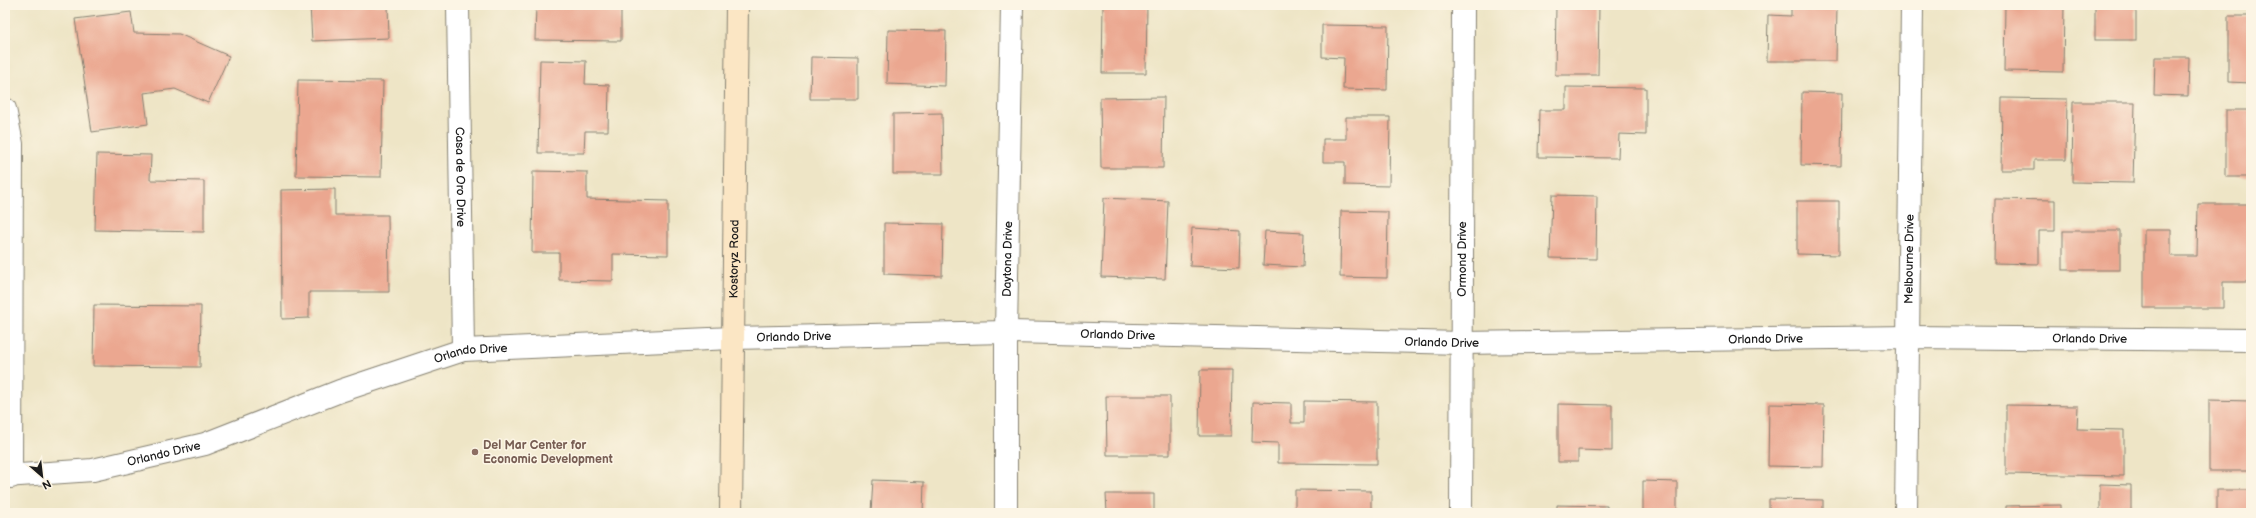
<svg xmlns="http://www.w3.org/2000/svg" width="2256" height="518" font-family="'Balsamiq Sans',sans-serif">
	<style>
		.building { fill: #eba790 }
		.lines { fill: none; stroke-linecap: round; stroke-linejoin: round }
		.street-casing { stroke: #858071; stroke-width: 24 }
		.secondary-casing { stroke: #858071; stroke-width: 24 }
		.street { stroke: #fff; stroke-width: 22 }
		.secondary { stroke: #fbe6c4; stroke-width: 22 }
		.education-dot { fill: #8d6e63; stroke: #fcf5e5; stroke-width: 1.5 }
		.labels { text-anchor: middle; stroke-width: 3; stroke-linejoin: round; paint-order: stroke }
		.street-label { font-size: 12px; fill: #1c1c1c; stroke: #fcf5e5 }
		.education-label { font-size: 12px; font-weight: bold; fill: #785e54; stroke: #fcf5e5; text-anchor: start }
	</style>
	<rect width="100%" height="100%" fill="#fcf5e5"/>
	<filter id="ink" filterUnits="userSpaceOnUse"><feTurbulence type="fractalNoise" baseFrequency=".025" numOctaves="2"/><feDisplacementMap in="SourceGraphic" scale="8" xChannelSelector="R" yChannelSelector="G"/><feConvolveMatrix kernelMatrix="1 2 1 2 8 2 1 2 1" color-interpolation-filters="sRGB"/></filter>
	<filter id="wash" filterUnits="userSpaceOnUse"><feTurbulence type="fractalNoise" baseFrequency=".012" numOctaves="4" result="noise"/><feDisplacementMap in="SourceGraphic" scale="16" xChannelSelector="R" yChannelSelector="G"/><feGaussianBlur stdDeviation="0.9" result="paint"/><feColorMatrix in="noise" values="0 0 0 0 0 0 0 0 0 0 0 0 0 0 0 0 0 1.4 0 .05"/><feComposite in="paint" operator="in"/></filter>
	<g filter="url(#wash)">
		<rect width="100%" height="100%" fill="#eee5c6"/>
		<g id="blocks">
			<!-- building -->
			<g class="building">
				<polygon points="310,5 388,5 389,38 312,41"/>
				<polygon points="536,5 621,5 621,41 535,40"/>
				<polygon points="1103,5 1147,5 1146,73 1102,73"/>
				<polygon points="1556,5 1599,5 1598,75 1555,75"/>
				<polygon points="1791,5 1837,5 1836,61 1767,61 1768,15 1791,16"/>
				<polygon points="2005,5 2064,5 2063,72 2004,71"/>
				<rect x="2095" y="5" width="41" height="35"/>
				<polygon points="131,12 134,33 179,34 229,56 208,103 175,89 144,93 148,124 92,132 75,19"/>
				<polygon points="2228,16 2251,16 2251,83 2228,82"/>
				<polygon points="1322,25 1388,26 1387,90 1343,89 1344,58 1322,57"/>
				<polygon points="888,30 946,31 945,86 887,84"/>
				<polygon points="811,57 858,58 858,99 810,99"/>
				<polygon points="2155,57 2189,57 2188,96 2154,95"/>
				<polygon points="540,60 586,61 585,84 609,85 608,131 585,131 584,153 538,153"/>
				<polygon points="298,80 383,81 381,177 296,176"/>
				<polygon points="1566,87 1646,88 1646,135 1619,134 1618,158 1538,157 1539,110 1566,110"/>
				<polygon points="1802,92 1842,93 1841,166 1801,165"/>
				<polygon points="1164,97 1163,168 1101,168 1100,98"/>
				<polygon points="2002,98 2067,99 2066,160 2034,160 2034,170 2001,170"/>
				<polygon points="2073,102 2135,102 2133,183 2072,182"/>
				<rect x="2226" y="110" width="25" height="67"/>
				<polygon points="942,113 943,174 893,174 893,114"/>
				<polygon points="1346,117 1390,117 1389,186 1345,185 1345,162 1323,162 1323,139 1346,139"/>
				<polygon points="97,154 151,155 150,180 204,181 204,232 95,230"/>
				<polygon points="533,171 587,172 587,199 668,201 668,255 613,254 613,281 559,280 559,253 532,253"/>
				<polygon points="335,189 335,215 388,215 389,292 309,292 309,318 282,319 281,190"/>
				<polygon points="1552,195 1597,196 1596,259 1550,258"/>
				<polygon points="1104,198 1168,201 1165,279 1101,277"/>
				<polygon points="1995,199 2055,200 2055,231 2039,231 2039,264 1994,263"/>
				<polygon points="1797,201 1839,201 1839,255 1797,254"/>
				<polygon points="2198,204 2251,204 2251,282 2223,282 2223,308 2144,308 2144,230 2171,230 2171,256 2197,256"/>
				<polygon points="1341,211 1388,212 1387,278 1340,277"/>
				<polygon points="884,223 943,224 942,276 884,274"/>
				<polygon points="1192,228 1240,231 1239,268 1190,266"/>
				<polygon points="1265,231 1304,233 1303,267 1263,265"/>
				<rect x="2063" y="231" width="57" height="39"/>
				<polygon points="94,305 201,306 200,367 93,366"/>
				<polygon points="1200,370 1232,370 1231,436 1199,436"/>
				<polygon points="1106,396 1170,396 1170,455 1107,455"/>
				<polygon points="2209,400 2251,401 2251,471 2209,471"/>
				<polygon points="1304,401 1377,402 1377,464 1278,463 1278,443 1252,442 1253,402 1291,403 1291,423 1304,423"/>
				<polygon points="1558,404 1612,405 1612,451 1578,450 1578,462 1558,462"/>
				<polygon points="1769,404 1824,405 1823,467 1768,466"/>
				<polygon points="2006,405 2078,406 2077,429 2124,430 2124,476 2006,474"/>
				<polygon points="873,480 924,482 923,513 871,513"/>
				<polygon points="1643,481 1677,482 1677,513 1643,513"/>
				<polygon points="2100,484 2131,485 2131,513 2100,513"/>
				<polygon points="1295,490 1371,491 1371,513 1295,513"/>
				<rect x="2217" y="490" width="34" height="23"/>
				<polygon points="1106,494 1154,494 1154,513 1107,513"/>
				<polygon points="1769,499 1823,500 1823,513 1769,513"/>
				<polygon points="1557,505 1607,506 1607,513 1557,513"/>
				<polygon points="2060,505 2060,513 2006,513 2006,506"/>
			</g>
		</g>
	</g>
	<g filter="url(#ink)">
		<use href="#blocks" fill-opacity="0" stroke="#858071" stroke-width="1"/>
		<g class="lines">
			<defs>
				<g id="street">
					<path id="s1" d="M458,5L463,350"/>
					<polyline points="5,109 12,144 11,477"/>
					<path id="s2" d="M5,476L93,470L205,444L340,391L463,350L732,338L1006,332L1462,343L1910,337L2251,340"/>
					<path id="s3" d="M1006,513V332L1012,5"/>
					<path id="s4" d="M1461,513L1463,5"/>
					<path id="s5" d="M1906,513L1912,5"/>
				</g>
				<g id="secondary">
					<path id="s6" d="M731,513L737,5"/>
				</g>
			</defs>
			<!-- street casing -->
			<use href="#street" class="street-casing"/>
			<!-- secondary casing -->
			<use href="#secondary" class="secondary-casing"/>
			<!-- street -->
			<use href="#street" class="street"/>
			<!-- secondary -->
			<use href="#secondary" class="secondary"/>
		</g>
	</g>
	<!-- markers -->
	<circle class="education-dot" cx="475" cy="452" r="4"/>
	<g class="labels">
		<!-- street labels -->
		<g class="street-label">
			<text dy="4" stroke="none"><textPath href="#s1" startOffset="172">Casa de Oro Drive</textPath></text>
			<text dy="4" stroke="none"><textPath href="#s6" startOffset="254">Kostoryz Road</textPath></text>
			<text dy="4" stroke="none"><textPath href="#s3" startOffset="254">Daytona Drive</textPath></text>
			<text dy="4" stroke="none"><textPath href="#s4" startOffset="254">Ormond Drive</textPath></text>
			<text dy="4" stroke="none"><textPath href="#s5" startOffset="254">Melbourne Drive</textPath></text>
			<text dy="4" stroke="none"><textPath href="#s2" startOffset="1133">Orlando Drive</textPath></text>
			<text dy="4" stroke="none"><textPath href="#s2" startOffset="809">Orlando Drive</textPath></text>
			<text dy="4" stroke="none"><textPath href="#s2" startOffset="1781">Orlando Drive</textPath></text>
			<text dy="4" stroke="none"><textPath href="#s2" startOffset="2105">Orlando Drive</textPath></text>
			<text dy="4" stroke="none"><textPath href="#s2" startOffset="1457">Orlando Drive</textPath></text>
			<text dy="4" stroke="none"><textPath href="#s2" startOffset="485">Orlando Drive</textPath></text>
			<text dy="4" stroke="none"><textPath href="#s2" startOffset="161">Orlando Drive</textPath></text>
		</g>
		<!-- education labels -->
		<g class="education-label">
			<text x="483" y="449">Del Mar Center for<tspan x="483" dy="14">Economic Development</tspan></text>
		</g>
	</g>
	<!-- margin -->
	<rect width="2256" height="518" fill="none" stroke="#fcf5e5" stroke-width="20"/>
	<!-- north arrow -->
	<g transform="translate(42 476) rotate(152)" stroke="#fcf5e5" stroke-width="3" paint-order="stroke">
	<path d="M0-3L7 15L0 10L-7 15Z" fill="#1c1c1c"/>
	<text y="-6" font-size="11" font-weight="bold" text-anchor="middle" fill="#1c1c1c">N</text>
	</g>
</svg>
